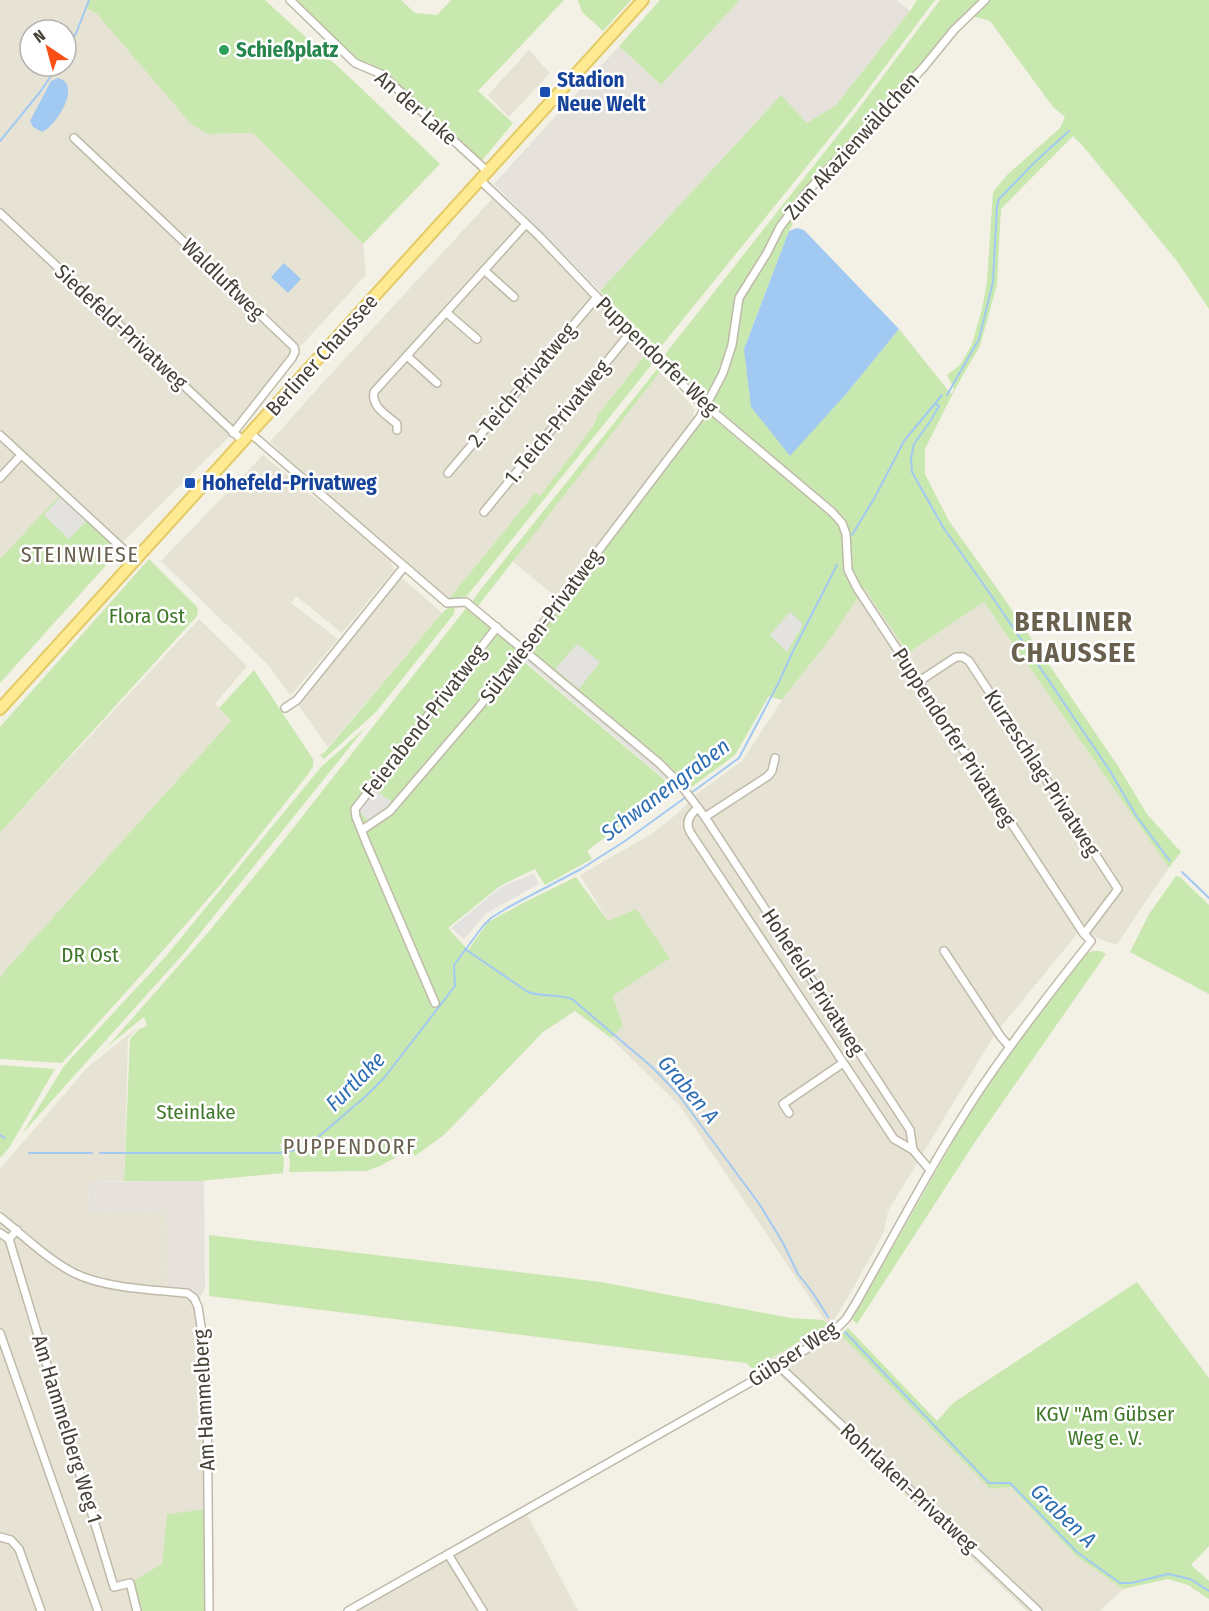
<svg xmlns="http://www.w3.org/2000/svg" width="1209" height="1611" font-family="'Fira Sans Condensed',sans-serif">
	<style>
		.residential { fill: #e7e3d4; fill-rule: evenodd }
		.industrial { fill: #e6e2db }
		.green { fill: #c9e8af; fill-rule: evenodd }
		.parking { fill: #e4e2de }
		.water { fill: #a2c9f1 }
		.lines { fill: none; stroke-linecap: round; stroke-linejoin: round }
		.stream { stroke: #a2c9f1; stroke-width: 2 }
		.minor-casing { stroke: #bfb9a9; stroke-width: 10 }
		.primary-casing { stroke: #e4ca63; stroke-width: 14 }
		.minor { stroke: #fff; stroke-width: 7 }
		.primary { stroke: #ffea94; stroke-width: 10 }
		.leisure-dot { fill: #2e9e5b; stroke: #fff; stroke-width: 2 }
		.transit-dot { fill: #1a4fb4; stroke: #fff; stroke-width: 2 }
		.labels { text-anchor: middle; stroke-width: 5; stroke-linejoin: round; paint-order: stroke }
		.leisure-label { font-size: 21px; font-weight: bold; fill: #27864d; stroke: #fff; text-anchor: start }
		.transit-label { font-size: 21px; font-weight: bold; fill: #164399; stroke: #fff; text-anchor: start }
		.street-label { font-size: 21px; fill: #464136; stroke: #fff }
		.park-label { font-size: 21px; fill: #3f7828; stroke: #fff }
		.neighbourhood-label { font-size: 22px; letter-spacing: 1.5px; fill: #69604d; stroke: #fff }
		.water-label { font-size: 22px; font-style: italic; fill: #2e6eb3; stroke: #fff }
		.district-label { font-size: 27px; font-weight: bold; letter-spacing: 1.5px; fill: #69604d; stroke: #fff }
	</style>
	<rect width="100%" height="100%" fill="#f3f1e6"/>
	<!-- residential -->
	<g class="residential">
		<path d="M0,0H89L86,8L97,14L208,134L253,133L284,164L363,244L366,275L298,349L233,433L122,543L65,490L0,560ZM30,30H66V66H30Z"/>
		<polygon points="529,50 550,73 509,117 488,95"/>
		<polygon points="492,199 518,222 590,295 646,354 597,416 594,425 540,497 535,493 448,600 337,503 270,442 317,389"/>
		<polygon points="660,372 694,408 693,421 559,599 512,561"/>
		<polygon points="263,455 390,559 394,570 342,633 296,596 291,603 338,639 293,693 289,694 269,666 161,561"/>
		<polygon points="401,577 442,613 328,747 299,706"/>
		<polygon points="864,588 908,653 984,602 1169,868 1139,911 1117,945 1099,939 1082,928 995,1034 888,1211 884,1232 850,1294 835,1318 829,1325 841,1335 990,1488 1011,1487 1077,1557 1123,1589 1100,1611 1027,1611 766,1362 828,1325 680,1106 611,1038 623,1026 613,996 608,921 580,875 653,833 678,813 695,795 742,761 782,700 833,635"/>
		<polygon points="199,619 247,666 215,704 231,721 8,967 0,978 0,833"/>
		<polygon points="138,1027 128,1039 124,1181 88,1182 89,1212 166,1210 168,1291 194,1298 203,1339 209,1509 168,1515 162,1564 137,1611 0,1611 0,1169 87,1068"/>
		<polygon points="527,1514 578,1611 356,1611"/>
	</g>
	<!-- industrial -->
	<g class="industrial">
		<polygon points="740,0 897,0 910,11 836,105 807,123 780,96 600,291 494,184 619,46 661,85"/>
		<polygon points="204,1180 205,1288 203,1293 196,1301 194,1298 168,1292 166,1210 89,1212 88,1182"/>
	</g>
	<!-- green -->
	<g class="green">
		<polygon points="89,0 265,0 359,86 440,164 363,244 253,133 208,134 190,123 97,14 86,8"/>
		<polygon points="297,0 401,0 415,13 437,15 451,0 564,0 478,91 513,123 480,163 381,74 355,63 358,60"/>
		<polygon points="578,0 631,0 603,31 582,12"/>
		<polygon points="660,0 740,0 661,85 619,46"/>
		<polygon points="917,0 935,0 854,108 659,349 600,291 781,95 807,123 836,105 910,11"/>
		<path d="M940,0H1209V309L1177,261L1083,146L1073,136L1001,209L997,285L980,346L955,389L925,449V474L949,521L1001,594L1118,766L1147,814L1181,852L1169,868L984,602L908,653L864,588L833,635L782,700L769,696L735,755L689,789L672,769L530,650V646L703,421L712,417L776,471L781,465L716,408L697,394L666,361V353L856,112ZM969,15L990,21L1053,107L1065,117L1060,128L1007,175L993,192L987,281L982,309L972,344L960,365L947,375L954,389L951,394L899,329L847,393L744,349L789,231L798,214L806,193Z"/>
		<polygon points="646,354 652,364 467,596 448,600 535,493 540,496 594,425 597,416"/>
		<polygon points="661,367 660,372 478,606 472,602 477,594 658,368"/>
		<polygon points="60,495 119,551 0,683 0,559"/>
		<polygon points="149,559 196,606 198,609 197,616 0,833 0,727"/>
		<polygon points="449,607 455,607 454,614 376,712 324,759 320,755 324,753 442,613"/>
		<polygon points="467,607 517,649 523,661 666,781 653,801 587,851 592,859 545,885 535,869 500,886 448,928 468,950 488,922 525,902 576,877 608,921 636,909 670,958 613,996 623,1026 611,1038 575,1011 543,1032 444,1135 415,1156 411,1149 380,1166 366,1171 289,1172 290,1160 283,1143 280,1144 284,1159 283,1173 199,1181 124,1181 130,1039 139,1029 147,1026 144,1017 107,1047 211,929 283,841"/>
		<polygon points="254,670 313,759 313,766 309,773 221,884 145,971 62,1063 0,1059 0,978 8,967 231,721 219,708"/>
		<polygon points="365,728 185,952 22,1134 64,1066 167,955 321,767"/>
		<polygon points="1176,876 1180,877 1209,905 1209,994 1130,952 1149,914"/>
		<polygon points="1093,951 1100,951 1106,954 975,1142 857,1324 852,1319 964,1122 1010,1052 1087,953"/>
		<polygon points="0,1065 55,1069 9,1148 0,1158"/>
		<polygon points="209,1235 601,1282 791,1318 824,1320 828,1325 753,1369 746,1363 209,1296"/>
		<polygon points="1137,1282 1209,1378 1209,1546 1191,1565 1209,1581 1209,1599 1188,1585 1168,1579 1123,1589 1077,1557 1011,1487 990,1489 841,1335 848,1328 937,1421 953,1403"/>
		<polygon points="209,1509 209,1611 137,1611 130,1583 162,1564 167,1514"/>
	</g>
	<!-- parking -->
	<g class="parking">
		<polygon points="61,496 87,520 69,539 44,515"/>
		<polygon points="790,612 803,624 787,652 770,635"/>
		<polygon points="577,644 600,662 579,689 555,669"/>
		<polygon points="529,657 669,777 666,780 525,661"/>
		<polygon points="374,789 393,803 368,821 358,809"/>
		<polygon points="534,873 539,884 487,913 464,939 451,928 501,887"/>
	</g>
	<!-- water -->
	<g class="water">
		<path d="M58,78C83,84 56,126 42,132L33,127L30,121L51,81Z"/>
		<polygon points="797,228 804,230 899,329 847,393 790,456 751,407 744,349 789,231"/>
		<polygon points="284,263 301,279 288,293 271,277"/>
	</g>
	<g class="lines">
		<!-- stream -->
		<g class="stream">
			<polyline points="66,52 77,31 89,0"/>
			<polyline points="0,141 40,92 58,66"/>
			<polyline points="947,395 979,339 993,282 997,206 999,199 1036,161 1069,131"/>
			<polyline points="936,404 939,406 931,420 914,444 911,458 912,472 943,527 993,598 1110,771 1137,817 1170,861"/>
			<polyline points="852,535 875,497 904,441 942,395"/>
			<polyline points="691,793 739,758 779,682 793,651 837,565"/>
			<polyline points="1182,872 1209,898"/>
			<path d="M465,949L528,992C543,997 557,994 572,999L652,1067L678,1094L760,1205L783,1243L798,1274L813,1293L828,1317"/>
			<polyline points="0,1135 5,1138"/>
			<polyline points="29,1153 92,1153"/>
			<polyline points="100,1153 278,1153 300,1149 310,1144 366,1096 384,1078 455,986 454,965 483,926 491,918 507,908 581,869 625,841 686,797"/>
			<polyline points="845,1332 989,1483 1010,1483 1077,1552 1120,1583 1131,1583 1168,1574 1190,1579 1209,1591"/>
		</g>
		<defs>
			<g id="minor">
				<polyline points="290,0 355,63 381,74 488,172"/>
				<polyline points="74,138 162,221 294,347 295,352 292,358 233,433"/>
				<polyline points="0,213 243,441"/>
				<polyline points="484,270 514,297"/>
				<polyline points="447,313 477,339"/>
				<polyline points="407,356 437,383"/>
				<path d="M397,430V424C387,415 371,407 374,392L526,224"/>
				<polyline points="250,433 447,603 466,602 659,763 680,784 705,817 910,1130 913,1150 930,1170"/>
				<polyline points="0,435 135,560"/>
				<polyline points="448,473 597,297"/>
				<polyline points="0,478 21,455"/>
				<polyline points="484,512 631,332"/>
				<polyline points="918,682 956,657 963,657 969,661 1118,889 1084,934"/>
				<polyline points="285,708 297,700 404,567"/>
				<path d="M698,808C690,814 685,822 690,832L894,1139L913,1150"/>
				<polyline points="705,817 768,776 772,771 775,758"/>
				<polyline points="362,830 390,811 479,707 525,650 529,641 548,617 700,417 723,373 732,345 739,298 767,253 780,227 806,193 923,68 954,30 985,0"/>
				<polyline points="944,951 1001,1037 1009,1046"/>
				<polyline points="435,1003 366,842 356,817 355,809 497,627"/>
				<polyline points="789,1113 783,1104 843,1063"/>
				<path d="M0,1217C24,1236 47,1259 74,1273C104,1288 152,1290 187,1293L194,1298L198,1307L203,1339L207,1380L209,1611"/>
				<polyline points="17,1230 9,1239 114,1587 130,1583 137,1611"/>
				<polyline points="0,1233 9,1239"/>
				<polyline points="0,1333 98,1611"/>
				<polyline points="779,1366 1038,1611"/>
				<polyline points="0,1537 11,1540 19,1549 41,1611"/>
				<polyline points="448,1554 483,1611"/>
				<path d="M348,1611L779,1366L832,1333L846,1319L856,1303C896,1232 934,1159 979,1091C1014,1039 1052,990 1091,941L1084,934L857,588L848,570L846,534L842,523L832,512L716,414L695,398L653,353L597,297L539,236L480,180"/>
			</g>
			<polyline id="primary" points="0,709 643,0"/>
		</defs>
		<!-- minor casing -->
		<use href="#minor" class="minor-casing"/>
		<!-- primary casing -->
		<use href="#primary" class="primary-casing"/>
		<!-- minor -->
		<use href="#minor" class="minor"/>
		<!-- primary -->
		<use href="#primary" class="primary"/>
	</g>
	<!-- markers -->
	<circle class="leisure-dot" cx="224" cy="50" r="6"/>
	<g class="transit-dot">
		<rect x="539" y="86" width="12" height="12" rx="3"/>
		<rect x="184" y="477" width="12" height="12" rx="3"/>
	</g>
	<g class="labels">
		<!-- leisure labels -->
		<g class="leisure-label">
			<text x="236" y="57">Schießplatz</text>
		</g>
		<!-- transit labels -->
		<g class="transit-label">
			<text x="557" y="87">Stadion<tspan x="557" dy="24">Neue Welt</tspan></text>
			<text x="202" y="490">Hohefeld-Privatweg</text>
		</g>
		<!-- street labels -->
		<g class="street-label">
			<text transform="translate(416 108) rotate(41)" y="7">An der Lake</text>
			<text transform="translate(852 146) rotate(-48)" y="7">Zum Akazienwäldchen</text>
			<text transform="translate(223 279) rotate(44)" y="7">Waldluftweg</text>
			<text transform="translate(121 327) rotate(43)" y="7">Siedefeld-Privatweg</text>
			<text transform="translate(322 355) rotate(-48)" y="7">Berliner Chaussee</text>
			<text transform="translate(657 356) rotate(44)" y="7">Puppendorfer Weg</text>
			<text transform="translate(522 385) rotate(-50)" y="7">2. Teich-Privatweg</text>
			<text transform="translate(557 422) rotate(-51)" y="7">1. Teich-Privatweg</text>
			<text transform="translate(541 626) rotate(-53)" y="7">Sülzwiesen-Privatweg</text>
			<text transform="translate(424 721) rotate(-52)" y="7">Feierabend-Privatweg</text>
			<text transform="translate(954 737) rotate(57)" y="7">Puppendorfer Privatweg</text>
			<text transform="translate(1042 773) rotate(57)" y="7">Kurzeschlag-Privatweg</text>
			<text transform="translate(813 982) rotate(57)" y="7">Hohefeld-Privatweg</text>
			<text transform="translate(793 1354) rotate(-33)" y="7">Gübser Weg</text>
			<text transform="translate(204 1400) rotate(-93)" y="7">Am Hammelberg</text>
			<text transform="translate(67 1429) rotate(73)" y="7">Am Hammelberg Weg 1</text>
			<text transform="translate(909 1488) rotate(43)" y="7">Rohrlaken-Privatweg</text>
		</g>
		<!-- park labels -->
		<g class="park-label">
			<text x="147" y="623">Flora Ost</text>
			<text x="90" y="962">DR Ost</text>
			<text x="196" y="1119">Steinlake</text>
			<text x="1105" y="1421">KGV "Am Gübser<tspan x="1105" dy="24">Weg e. V.</tspan></text>
		</g>
		<!-- neighbourhood labels -->
		<g class="neighbourhood-label">
			<text x="80" y="562">STEINWIESE</text>
			<text x="350" y="1154">PUPPENDORF</text>
		</g>
		<!-- water labels -->
		<g class="water-label">
			<text transform="translate(665 789) rotate(-37)" y="8">Schwanengraben</text>
			<text transform="translate(355 1081) rotate(-45)" y="8">Furtlake</text>
			<text transform="translate(689 1089) rotate(50)" y="8">Graben A</text>
			<text transform="translate(1064 1515) rotate(44)" y="8">Graben A</text>
		</g>
		<!-- district labels -->
		<g class="district-label">
			<text x="1074" y="631">BERLINER<tspan x="1074" dy="31">CHAUSSEE</tspan></text>
		</g>
	</g>
	<!-- north arrow -->
	<g transform="translate(48 48) rotate(324)"><circle r="28" fill="#ffffff" stroke="#b5b3af" stroke-width="1.5"/>
	<path d="M0-4.5L10 22L0 15L-10 22Z" fill="#fb4e16"/>
	<text y="-9" font-size="16" font-weight="bold" text-anchor="middle" fill="#464136">N</text>
	</g>
</svg>
